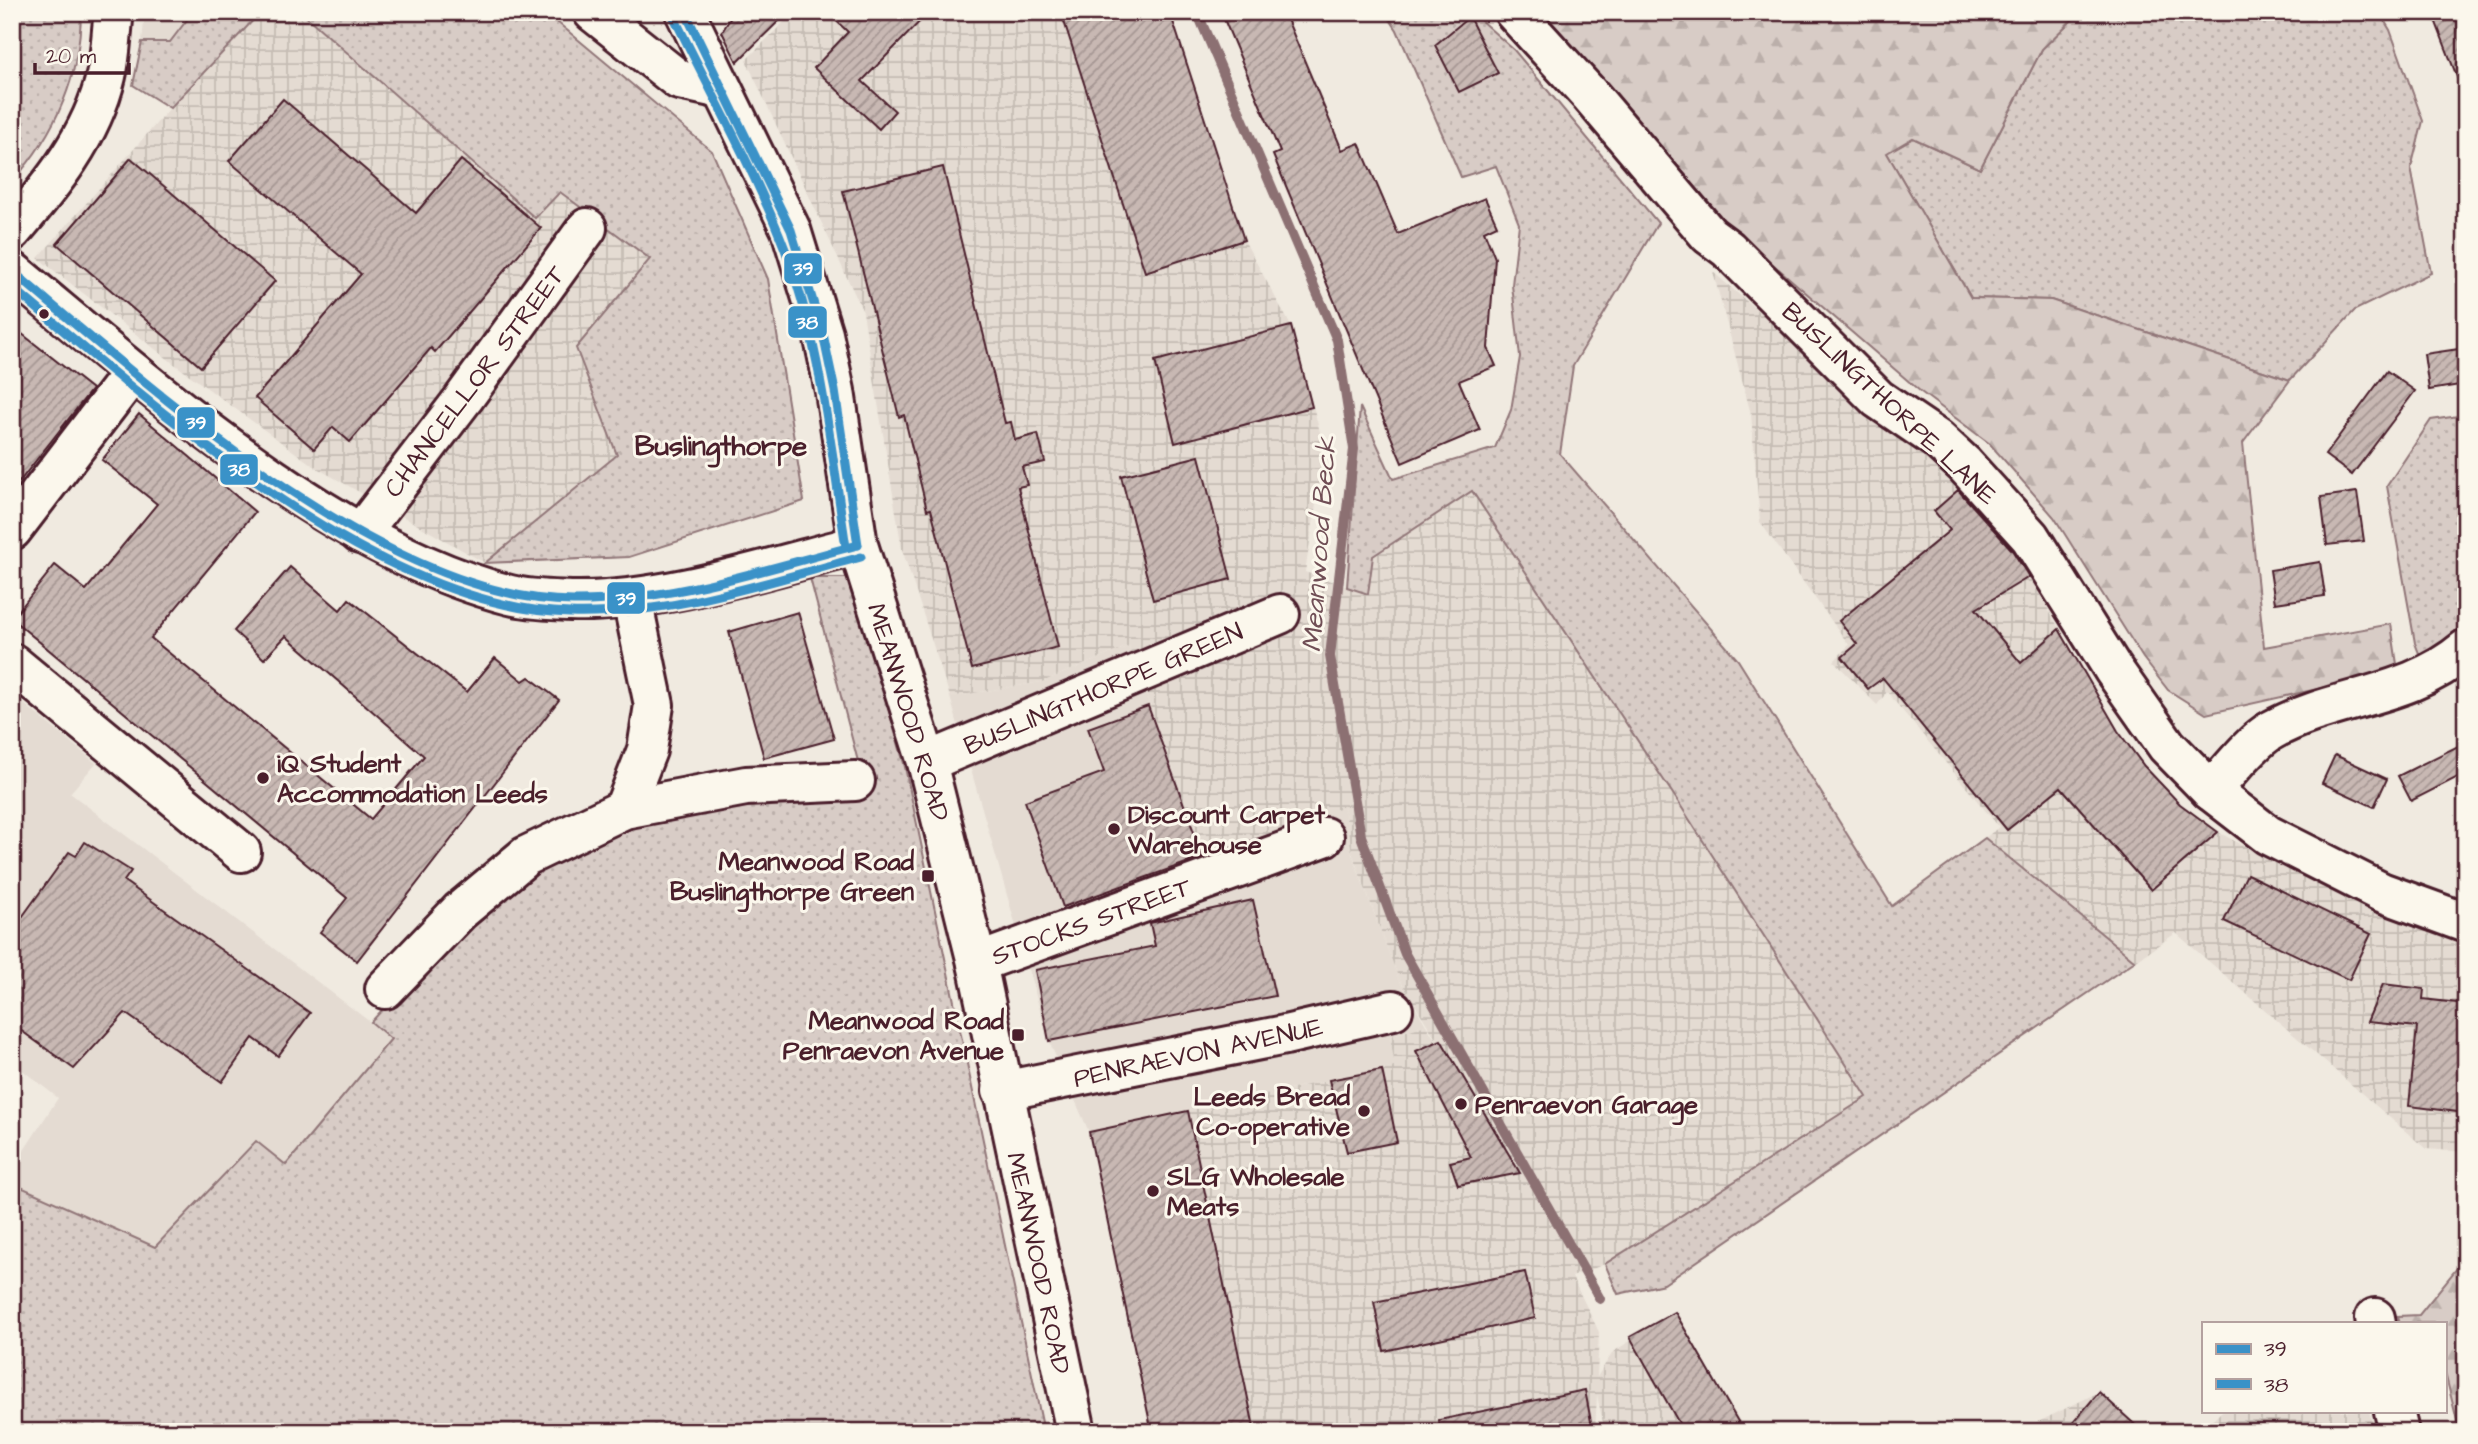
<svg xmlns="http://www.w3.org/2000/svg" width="2478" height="1444" font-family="'Architects Daughter',sans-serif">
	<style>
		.built { fill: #e4dbd2 }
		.industrial { fill: url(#industrial-grid) }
		.grass { fill: url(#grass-dots); stroke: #917678; stroke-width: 2 }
		.forest { fill: url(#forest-firs); stroke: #917678; stroke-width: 2 }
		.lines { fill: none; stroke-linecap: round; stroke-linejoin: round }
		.stream { stroke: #8c6f72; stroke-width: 10 }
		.building { fill: url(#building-hatch); stroke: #4a1f2b; stroke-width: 2 }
		.minor-casing { stroke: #4a1f2b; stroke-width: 44 }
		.minor { stroke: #fbf7ec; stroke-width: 38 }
		.bus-1-casing { stroke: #fbf7ec; stroke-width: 14 }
		.bus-2-casing { stroke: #fbf7ec; stroke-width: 14 }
		.bus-1 { stroke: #3a92c8; stroke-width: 9 }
		.bus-2 { stroke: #3a92c8; stroke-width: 9 }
		.bus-dot { fill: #4a1f2b; stroke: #fbf7ec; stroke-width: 2.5 }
		.labels { text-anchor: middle; stroke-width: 6; stroke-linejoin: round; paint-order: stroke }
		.street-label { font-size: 26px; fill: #4a1f2b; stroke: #fbf7ec }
		.poi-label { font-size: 26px; font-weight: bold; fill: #4a1f2b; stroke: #fbf7ec; text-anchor: start }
		.neighbourhood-label { font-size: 28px; font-weight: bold; fill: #4a1f2b; stroke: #fbf7ec }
		.water-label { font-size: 28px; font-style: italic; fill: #704e55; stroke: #fbf7ec }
		.line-badge { stroke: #fbf7ec; stroke-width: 2.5 }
		.badge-label { font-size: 19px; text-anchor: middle; font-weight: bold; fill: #fff }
	</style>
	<defs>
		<pattern id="industrial-grid" width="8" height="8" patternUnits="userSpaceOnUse" patternTransform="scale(1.75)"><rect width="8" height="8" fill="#e4dbd2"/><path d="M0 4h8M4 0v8" fill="none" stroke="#c5bcb4"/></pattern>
		<pattern id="grass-dots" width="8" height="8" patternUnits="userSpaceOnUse" patternTransform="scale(1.75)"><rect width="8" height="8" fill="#d8ccc6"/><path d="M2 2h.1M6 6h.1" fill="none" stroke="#bbafaa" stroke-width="1.8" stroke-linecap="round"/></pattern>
		<pattern id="forest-firs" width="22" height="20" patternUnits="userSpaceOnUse" patternTransform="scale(1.75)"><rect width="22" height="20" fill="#d8ccc6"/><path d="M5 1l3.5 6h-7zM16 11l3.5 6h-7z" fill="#bbafaa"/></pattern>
		<pattern id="building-hatch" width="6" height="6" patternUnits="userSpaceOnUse" patternTransform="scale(1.75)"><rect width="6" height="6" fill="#c8b8b3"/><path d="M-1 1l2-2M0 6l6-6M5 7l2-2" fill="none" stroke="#a49592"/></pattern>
	</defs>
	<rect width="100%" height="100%" fill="#f0eae0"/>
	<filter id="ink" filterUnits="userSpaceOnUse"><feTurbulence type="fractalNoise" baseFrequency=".0143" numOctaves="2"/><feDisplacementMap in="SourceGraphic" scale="14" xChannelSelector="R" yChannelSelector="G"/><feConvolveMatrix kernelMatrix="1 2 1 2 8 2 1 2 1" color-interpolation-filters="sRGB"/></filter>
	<g filter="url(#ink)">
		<!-- built -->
		<g class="built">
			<polygon points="145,12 193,12 170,42 142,42"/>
			<polygon points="1129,646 1203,857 1344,806 1352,854 1398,977 1426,1025 1390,1036 1396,1066 1089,1132 1049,1041 950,697 1042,682"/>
			<polygon points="12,694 96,763 70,793 391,1038 285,1166 256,1142 155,1247 12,1183 12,1169 58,1098 12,1062"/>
		</g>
		<!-- industrial -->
		<g class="industrial">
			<polygon points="261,12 301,12 534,218 559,192 650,259 576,348 617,455 485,563 315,467 173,363 38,258 170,108"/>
			<polygon points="788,12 1170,12 1244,240 1291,326 1325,450 1305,572 1368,594 1373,556 1472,491 1675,797 1868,1097 1605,1264 1572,1277 1599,1332 1597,1377 1613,1352 1675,1312 1746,1432 1605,1432 1597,1395 1595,1432 1151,1432 1089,1132 1395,1066 1390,1036 1426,1025 1468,1091 1398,977 1352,853 1344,807 1203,857 1129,646 1042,682 950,697 902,549 863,312 746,60 790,16"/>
			<polygon points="1713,272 1962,488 2016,553 2118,731 2144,766 2180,804 2218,832 2257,853 2466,947 2466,1152 2426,1149 2176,933 2135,961 1985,838 1999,827 1887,692 1877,705 1834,661 1849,645 1760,522 1751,414"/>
			<polygon points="2099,1392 2143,1432 2024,1432 2028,1427"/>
			<polygon points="2222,1411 2369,1411 2375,1432 2201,1432"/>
		</g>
		<!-- grass -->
		<g class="grass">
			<path d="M12,12H81C80,78 56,133 12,182V80L15,79Z"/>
			<polygon points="193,12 261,12 170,108 133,85 142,42 170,42"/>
			<polygon points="301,12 545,12 712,151 768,279 804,501 629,557 485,563 617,455 576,348 650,259 560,192 535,218"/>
			<polygon points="1385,12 1471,12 1514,50 1658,223 1573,366 1560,454 1738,660 1892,906 1985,838 2135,961 1664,1284 1618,1294 1605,1264 1867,1097 1675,797 1472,491 1373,556 1368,594 1347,587 1360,407 1393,479 1495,448 1511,410 1520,357 1512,285 1519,224 1496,166 1461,177 1397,30"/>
			<polygon points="2080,12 2379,12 2390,30 2423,121 2411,168 2431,273 2355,310 2290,380 2051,300 1971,298 1886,152 1913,138 1980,169 2042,49"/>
			<polygon points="2466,415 2466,632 2422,661 2415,643 2387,486 2431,420"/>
			<polygon points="810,578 851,578 905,767 1044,1432 12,1430 12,1183 155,1247 256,1141 286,1165 391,1039 371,1022 462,924 528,868 652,809 866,792"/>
		</g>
		<!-- forest -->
		<g class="forest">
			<polygon points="1543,12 2080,12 2042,49 1980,169 1913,138 1887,153 1971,298 2051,300 2290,380 2243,443 2264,647 2391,624 2398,671 2206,714 2168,690 2143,658 2054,517 1990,444 1921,392 1731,228"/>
			<polygon points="2466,1257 2466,1432 2460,1432 2445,1373 2445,1323 2400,1323 2398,1316 2419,1315"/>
		</g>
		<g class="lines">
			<!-- stream -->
			<polyline class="stream" points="1197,12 1337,340 1354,449 1330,656 1361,836 1405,954 1600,1299"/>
		</g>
		<!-- building -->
		<g class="building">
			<polygon points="734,12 788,12 737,62 722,32"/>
			<polygon points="827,12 929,12 862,81 895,111 879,129 814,68 848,32"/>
			<polygon points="1061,12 1170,12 1244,240 1145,272"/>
			<polygon points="1221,12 1284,12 1342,150 1359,143 1398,234 1485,198 1497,225 1484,231 1495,258 1488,348 1496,366 1459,381 1480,430 1402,463 1273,155 1280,152"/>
			<polygon points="2432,12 2466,12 2466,95 2464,95"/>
			<polygon points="1469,17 1498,73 1459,92 1435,45"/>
			<polygon points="283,99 416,213 461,160 541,228 435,352 431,348 350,442 333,427 314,449 255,398 361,274 229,161"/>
			<polygon points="131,158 275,281 201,367 57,244"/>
			<polygon points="943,167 1005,423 1011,422 1015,440 1038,434 1045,462 1022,467 1027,485 1018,487 1058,647 972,669 931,509 927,510 904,415 899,417 843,191"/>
			<polygon points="12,326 92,389 12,491"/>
			<polygon points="1291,326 1312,407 1175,443 1155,361"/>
			<polygon points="2466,348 2466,384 2429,390 2424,354"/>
			<polygon points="2387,371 2415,391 2352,475 2325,455"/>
			<polygon points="139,414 255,512 151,638 371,819 424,756 286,636 264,659 234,631 290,567 340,610 349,599 467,692 495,658 523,681 529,677 559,700 357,961 320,932 347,898 12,619 55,565 86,590 157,504 102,460"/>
			<polygon points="1199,456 1231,579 1153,600 1121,476"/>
			<polygon points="1958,490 2012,550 2029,577 1976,609 2021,663 2059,629 2118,731 2144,766 2180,804 2218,832 2151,890 2061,787 2007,830 1883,678 1868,689 1842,657 1857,644 1839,621 1950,530 1934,511"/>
			<polygon points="2357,492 2364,541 2327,545 2321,497"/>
			<polygon points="2320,562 2325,596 2275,603 2270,570"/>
			<polygon points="798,612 834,739 764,758 729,632"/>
			<polygon points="1148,706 1203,857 1063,907 1025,801 1104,772 1088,728"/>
			<polygon points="2466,742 2466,773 2411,801 2398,776"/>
			<polygon points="2335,755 2387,779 2374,807 2322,783"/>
			<polygon points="85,842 131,871 124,881 310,1013 278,1056 253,1038 222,1082 125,1013 74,1069 12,1024 12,931 69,852 76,856"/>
			<polygon points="2247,874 2371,934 2349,980 2224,921"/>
			<polygon points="1253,900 1275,996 1049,1041 1035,970 1155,946 1150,923"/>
			<polygon points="2383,984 2424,989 2423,999 2466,1004 2466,1113 2409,1106 2417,1027 2367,1022"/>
			<polygon points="1441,1040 1520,1173 1458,1185 1450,1162 1471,1157 1416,1051"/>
			<polygon points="1382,1070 1397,1142 1347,1152 1329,1080"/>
			<polygon points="1188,1111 1217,1251 1255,1432 1152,1432 1128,1319 1089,1132"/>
			<polygon points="1525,1272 1535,1318 1384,1351 1374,1302"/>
			<polygon points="1675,1312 1744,1432 1684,1432 1630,1337"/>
			<polygon points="1585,1390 1593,1432 1440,1432 1439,1420"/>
			<polygon points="2099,1392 2143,1432 2065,1432"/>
		</g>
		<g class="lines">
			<defs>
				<g id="minor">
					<polyline points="593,12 679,80 721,89"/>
					<polyline points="685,12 791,230 823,334 835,391 858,545 927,762 977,963 1076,1432"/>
					<polyline points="1514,12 1591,96 1709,235 1728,249 1878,399 1937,439 1964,464 2030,537 2113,669 2167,746 2211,791 2268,835 2381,892 2466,923"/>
					<path d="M12,231C51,186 92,136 106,76C111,56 111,33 114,12"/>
					<path d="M12,271C153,388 330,549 510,595C529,600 553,600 573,601C661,603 771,567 858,545"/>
					<polyline points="12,530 133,372"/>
					<polyline points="360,534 464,398 587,228"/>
					<polyline points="12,663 241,852"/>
					<polyline points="927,762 1280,614"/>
					<path d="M2211,791C2227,774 2252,741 2272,730C2336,695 2407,699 2466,649"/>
					<polyline points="624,809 647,750 654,705 632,599"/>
					<polyline points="977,963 1324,837"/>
					<polyline points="385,989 460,911 526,856 624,809 746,786 855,781"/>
					<polyline points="1002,1091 1285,1035 1393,1010"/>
					<polyline points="2375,1318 2376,1323"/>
					<polyline points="2394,1411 2399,1432"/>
				</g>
			</defs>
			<!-- minor casing -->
			<use href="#minor" class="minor-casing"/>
			<!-- minor -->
			<use href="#minor" class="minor"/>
			<defs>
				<g id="bus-1">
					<polyline points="685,12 791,230 823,334 835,391 858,545"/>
					<path d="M12,271C153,389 382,599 573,601C670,602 765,569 858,545"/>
				</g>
				<g id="bus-2">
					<path d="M674,17C709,89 749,160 779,234C820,333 830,442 846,547"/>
					<path d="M12,287C156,408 376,608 570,613C669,616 767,582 861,557"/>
				</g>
			</defs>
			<!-- bus-1 casing -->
			<use href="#bus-1" class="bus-1-casing"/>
			<!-- bus-2 casing -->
			<use href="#bus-2" class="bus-2-casing"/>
			<!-- bus-1 -->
			<use href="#bus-1" class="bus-1"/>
			<!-- bus-2 -->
			<use href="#bus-2" class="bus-2"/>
		</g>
	</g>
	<!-- markers -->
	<g class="bus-dot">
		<circle cx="44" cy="314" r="6"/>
		<circle cx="263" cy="778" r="7"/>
		<circle cx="1114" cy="829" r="7"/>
		<rect x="921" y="869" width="14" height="14" rx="3.5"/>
		<rect x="1011" y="1028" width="14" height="14" rx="3.5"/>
		<circle cx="1461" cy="1104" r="7"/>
		<circle cx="1364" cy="1111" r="7"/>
		<circle cx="1153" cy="1191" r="7"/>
	</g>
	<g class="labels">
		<!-- street labels -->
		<g class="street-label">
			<text transform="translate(474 381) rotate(-53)" y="9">CHANCELLOR STREET</text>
			<text transform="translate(1890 403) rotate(43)" y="9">BUSLINGTHORPE LANE</text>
			<text transform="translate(1103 688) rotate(-23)" y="9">BUSLINGTHORPE GREEN</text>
			<text transform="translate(909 712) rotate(73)" y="9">MEANWOOD ROAD</text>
			<text transform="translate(1091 921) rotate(-20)" y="9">STOCKS STREET</text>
			<text transform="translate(1198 1052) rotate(-12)" y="9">PENRAEVON AVENUE</text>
			<text transform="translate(1039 1263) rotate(78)" y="9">MEANWOOD ROAD</text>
		</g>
		<!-- poi labels -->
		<g class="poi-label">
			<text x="277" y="772">iQ Student<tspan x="277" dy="30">Accommodation Leeds</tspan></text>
			<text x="1128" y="823">Discount Carpet<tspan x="1128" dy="30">Warehouse</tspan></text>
			<text x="914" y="870" text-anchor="end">Meanwood Road<tspan x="914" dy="30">Buslingthorpe Green</tspan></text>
			<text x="1004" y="1029" text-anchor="end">Meanwood Road<tspan x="1004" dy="30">Penraevon Avenue</tspan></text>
			<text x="1350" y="1105" text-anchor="end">Leeds Bread<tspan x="1350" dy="30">Co-operative</tspan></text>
			<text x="1475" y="1113">Penraevon Garage</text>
			<text x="1167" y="1185">SLG Wholesale<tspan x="1167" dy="30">Meats</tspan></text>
		</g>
		<!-- neighbourhood labels -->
		<g class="neighbourhood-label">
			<text x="721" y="455">Buslingthorpe</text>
		</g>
		<!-- water labels -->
		<g class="water-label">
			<text transform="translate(1318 544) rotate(-86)" y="10">Meanwood Beck</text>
		</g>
	</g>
	<g class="line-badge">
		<rect x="783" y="252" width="40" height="33" rx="7" fill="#3a92c8"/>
		<rect x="787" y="305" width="41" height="34" rx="7" fill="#3a92c8"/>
		<rect x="176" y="406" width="40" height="33" rx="7" fill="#3a92c8"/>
		<rect x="219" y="453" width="40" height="33" rx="7" fill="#3a92c8"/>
		<rect x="606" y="581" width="40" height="34" rx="7" fill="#3a92c8"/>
	</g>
	<g class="badge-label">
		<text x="803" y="275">39</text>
		<text x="807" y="329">38</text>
		<text x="196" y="429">39</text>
		<text x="239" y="476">38</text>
		<text x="626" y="605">39</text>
	</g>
	<!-- margin -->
	<rect width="2478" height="1444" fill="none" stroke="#fbf7ec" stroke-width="42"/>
	<rect x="21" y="21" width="2436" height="1402" fill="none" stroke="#4a1f2b" stroke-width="2.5" filter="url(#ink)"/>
	<!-- legend -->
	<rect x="2202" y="1322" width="245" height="91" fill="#fbf7ec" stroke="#b4a19f" stroke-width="2"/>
	<rect x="2216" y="1344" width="35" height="10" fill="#3a92c8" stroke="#b4a19f" stroke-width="2"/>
	<text x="2264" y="1356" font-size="21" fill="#4a1f2b">39</text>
	<rect x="2216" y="1379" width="35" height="10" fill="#3a92c8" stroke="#b4a19f" stroke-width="2"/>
	<text x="2264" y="1392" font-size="21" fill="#4a1f2b">38</text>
	<!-- scale -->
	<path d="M35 63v10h94v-10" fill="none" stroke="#4a1f2b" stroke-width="3.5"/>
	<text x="46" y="63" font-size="21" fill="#4a1f2b" stroke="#fbf7ec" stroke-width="5" paint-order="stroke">20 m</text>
</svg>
